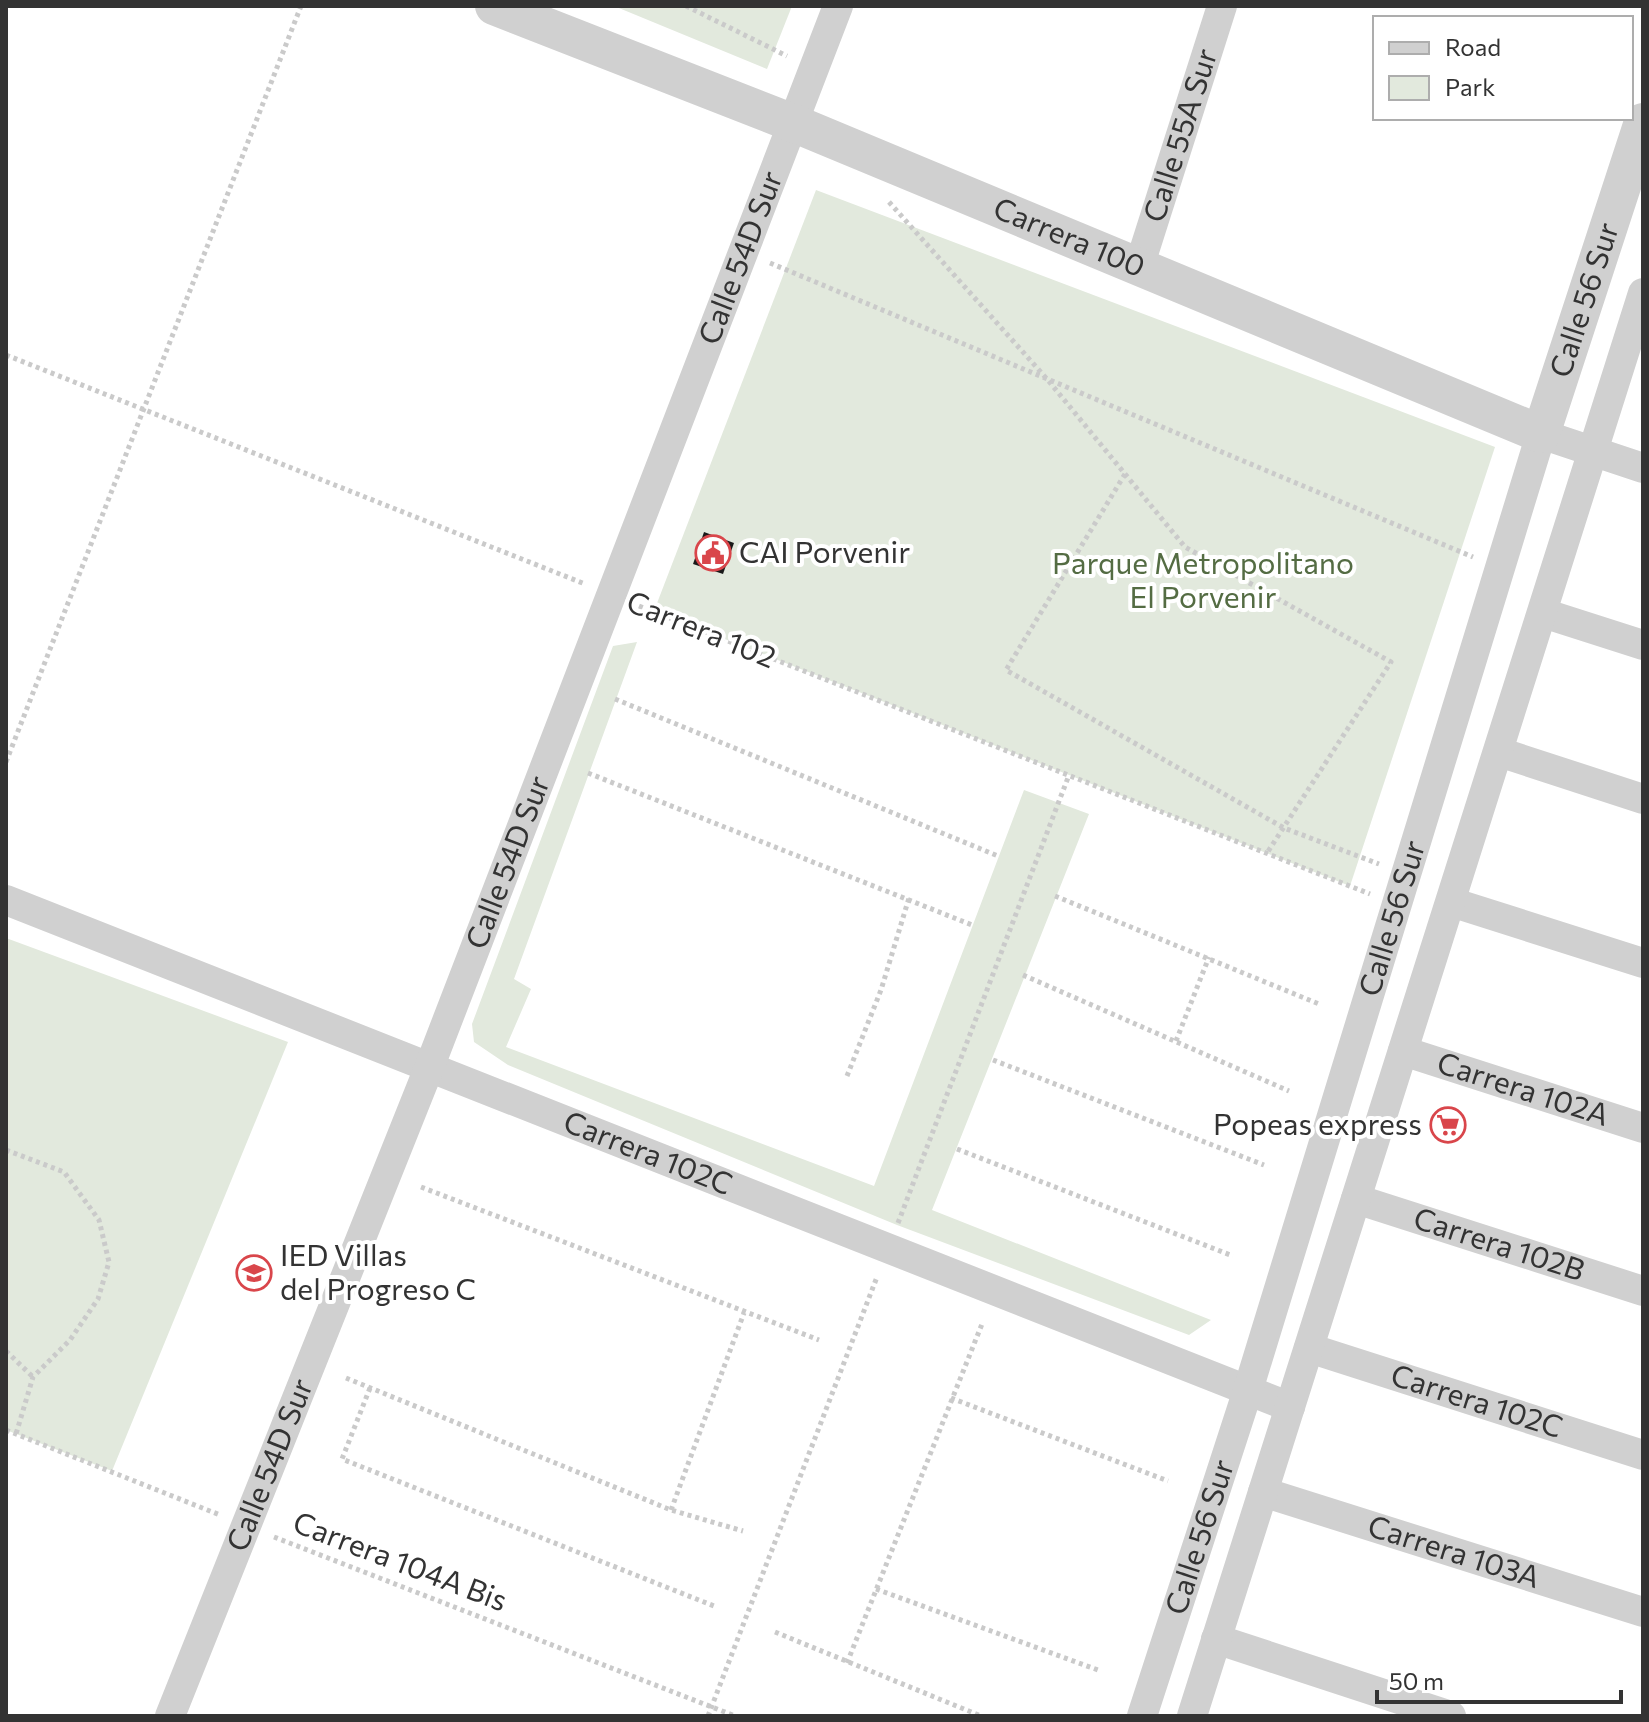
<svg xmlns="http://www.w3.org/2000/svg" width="1649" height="1722" font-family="Commissioner,sans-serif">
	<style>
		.green { fill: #e2e9dd }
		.building { fill: #1a1a1a }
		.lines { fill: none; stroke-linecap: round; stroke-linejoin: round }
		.path { stroke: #cacaca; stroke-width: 5; stroke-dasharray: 4 4; stroke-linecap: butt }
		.minor { stroke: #d0d0d0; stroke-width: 30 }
		.tertiary { stroke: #d0d0d0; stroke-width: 38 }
		.labels { text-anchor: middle; stroke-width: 8; stroke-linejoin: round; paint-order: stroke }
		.street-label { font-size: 30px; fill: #333; stroke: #fff }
		.poi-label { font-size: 30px; fill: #333; stroke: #fff; text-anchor: start }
		.park-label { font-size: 30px; fill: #546c43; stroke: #fff }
	</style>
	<rect width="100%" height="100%" fill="#fff"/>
	<!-- green -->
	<g class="green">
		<polygon points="614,6 792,6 767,69"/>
		<polygon points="816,190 1495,447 1350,886 654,611"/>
		<polygon points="637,642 514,979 531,989 506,1047 874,1186 1024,790 1089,814 932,1210 1211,1320 1189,1335 897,1225 508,1065 474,1042 472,1024 613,646"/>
		<polygon points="6,938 288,1042 112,1471 6,1430"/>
	</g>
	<!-- building -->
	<polygon class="building" points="704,532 734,543 723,574 693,564"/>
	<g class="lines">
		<!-- path -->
		<g class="path">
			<polyline points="686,6 787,56"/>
			<polyline points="889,202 1047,379 1185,547 1391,662 1267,853"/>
			<polyline points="770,263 1473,557"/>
			<polyline points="6,355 585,584"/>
			<polyline points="1125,474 1006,670 1284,828 1379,864"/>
			<polyline points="639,606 1370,894"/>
			<polyline points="615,699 998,856"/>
			<polyline points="6,762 301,6"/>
			<polyline points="588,773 972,925"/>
			<polyline points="1055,896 1319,1004"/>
			<polyline points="1023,975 1289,1091"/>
			<polyline points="1176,1041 1209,957"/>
			<polyline points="993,1060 1264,1165"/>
			<polyline points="847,1076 881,990 909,898"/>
			<polyline points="957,1149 1233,1256"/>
			<polyline points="6,1150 64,1172 99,1220 109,1262 98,1299 70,1340 33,1377 16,1434"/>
			<polyline points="421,1187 819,1340"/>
			<polyline points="898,1223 1069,775"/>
			<polyline points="6,1351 33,1377"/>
			<polyline points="346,1378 671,1510 743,1531"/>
			<polyline points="370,1388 342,1459 714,1606"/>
			<polyline points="951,1398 1168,1481"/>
			<polyline points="6,1430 220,1515"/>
			<polyline points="671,1510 744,1313"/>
			<polyline points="274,1537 735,1716"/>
			<polyline points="876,1589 1098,1670"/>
			<polyline points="775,1632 981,1716"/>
			<polyline points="847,1663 982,1324"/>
			<polyline points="708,1716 877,1277"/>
		</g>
		<!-- minor -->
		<g class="minor">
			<path id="s1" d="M1139,267L1222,6"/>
			<polyline points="1543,613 1643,645"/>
			<polyline points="1499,752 1643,799"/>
			<path id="s2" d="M6,900L1290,1407"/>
			<polyline points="1451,902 1643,963"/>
			<path id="s3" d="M1403,1051L1643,1128"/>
			<path id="s4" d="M1356,1199L1643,1291"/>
			<path id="s5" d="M1309,1348L1643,1455"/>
			<path id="s6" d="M1263,1492L1643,1612"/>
			<polyline points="1216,1639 1451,1716"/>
			<path id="s7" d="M170,1716L429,1068L838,6"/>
			<path id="s8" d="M1142,1716L1248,1390L1541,434L1643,468"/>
			<polyline points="1192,1716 1643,293"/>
		</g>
		<!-- tertiary -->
		<path class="tertiary" id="s9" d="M494,6L793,123L1541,434L1643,122"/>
	</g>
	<!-- icons -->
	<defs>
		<symbol id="civic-ring" viewBox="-11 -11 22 22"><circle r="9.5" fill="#fff" stroke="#d9464b" stroke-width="1.5"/><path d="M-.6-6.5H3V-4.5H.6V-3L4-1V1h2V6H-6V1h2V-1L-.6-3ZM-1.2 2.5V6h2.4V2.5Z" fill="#d9464b"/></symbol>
		<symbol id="supermarket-ring" viewBox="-11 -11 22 22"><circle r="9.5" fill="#fff" stroke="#d9464b" stroke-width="1.5"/><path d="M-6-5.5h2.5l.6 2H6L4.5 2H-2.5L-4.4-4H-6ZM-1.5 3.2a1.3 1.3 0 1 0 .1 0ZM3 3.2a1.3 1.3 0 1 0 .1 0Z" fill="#d9464b"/></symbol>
		<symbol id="school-ring" viewBox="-11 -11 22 22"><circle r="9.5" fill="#fff" stroke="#d9464b" stroke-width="1.5"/><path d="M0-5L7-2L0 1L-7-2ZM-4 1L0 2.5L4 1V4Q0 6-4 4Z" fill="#d9464b"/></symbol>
	</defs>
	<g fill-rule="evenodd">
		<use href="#civic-ring" x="693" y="533" width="40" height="40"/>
		<use href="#supermarket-ring" x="1428" y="1105" width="40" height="40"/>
		<use href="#school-ring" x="234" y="1253" width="40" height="40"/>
	</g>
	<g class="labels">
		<!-- street labels -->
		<g class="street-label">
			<text dy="10" stroke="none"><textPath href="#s1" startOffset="138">Calle 55A Sur</textPath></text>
			<text dy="10" stroke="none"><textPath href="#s9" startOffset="620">Carrera 100</textPath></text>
			<text dy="10" stroke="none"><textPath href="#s7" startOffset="1566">Calle 54D Sur</textPath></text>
			<text dy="10" stroke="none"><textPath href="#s9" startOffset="1272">Calle 56 Sur</textPath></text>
			<text transform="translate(701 630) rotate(22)" y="10">Carrera 102</text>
			<text dy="10" stroke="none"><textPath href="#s7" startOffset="918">Calle 54D Sur</textPath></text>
			<text dy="10" stroke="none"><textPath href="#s8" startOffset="836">Calle 56 Sur</textPath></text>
			<text dy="10" stroke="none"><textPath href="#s3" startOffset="126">Carrera 102A</textPath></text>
			<text dy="10" stroke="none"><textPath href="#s2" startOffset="690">Carrera 102C</textPath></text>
			<text dy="10" stroke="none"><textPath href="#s4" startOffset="150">Carrera 102B</textPath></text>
			<text dy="10" stroke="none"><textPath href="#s5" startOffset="176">Carrera 102C</textPath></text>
			<text dy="10" stroke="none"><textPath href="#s7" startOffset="270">Calle 54D Sur</textPath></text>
			<text dy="10" stroke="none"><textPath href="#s8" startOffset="188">Calle 56 Sur</textPath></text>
			<text dy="10" stroke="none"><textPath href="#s6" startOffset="200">Carrera 103A</textPath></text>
			<text transform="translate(400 1562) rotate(21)" y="10">Carrera 104A Bis</text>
		</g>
		<!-- poi labels -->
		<g class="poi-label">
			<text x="739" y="563">CAI Porvenir</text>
			<text x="1422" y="1135" text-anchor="end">Popeas express</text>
			<text x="280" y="1266">IED Villas<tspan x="280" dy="34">del Progreso C</tspan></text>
		</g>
		<!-- park labels -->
		<g class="park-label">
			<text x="1203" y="574">Parque Metropolitano<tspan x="1203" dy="34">El Porvenir</tspan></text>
		</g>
	</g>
	<!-- border -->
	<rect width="1649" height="1722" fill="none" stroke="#333333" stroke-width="16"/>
	<!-- legend -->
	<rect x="1373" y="16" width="260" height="104" fill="#ffffff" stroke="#adadad" stroke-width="2"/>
	<rect x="1389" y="42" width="40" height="12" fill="#d0d0d0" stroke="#adadad" stroke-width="2"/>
	<text x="1445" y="56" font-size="24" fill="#333333">Road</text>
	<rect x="1389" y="76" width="40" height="24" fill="#e2e9dd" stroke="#adadad" stroke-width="2"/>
	<text x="1445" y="96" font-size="24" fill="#333333">Park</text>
	<!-- scale -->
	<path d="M1377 1690v12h244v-12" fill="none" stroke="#333333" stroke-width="4"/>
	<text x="1389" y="1690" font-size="24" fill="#333333" stroke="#ffffff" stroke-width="6" paint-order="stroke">50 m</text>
</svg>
